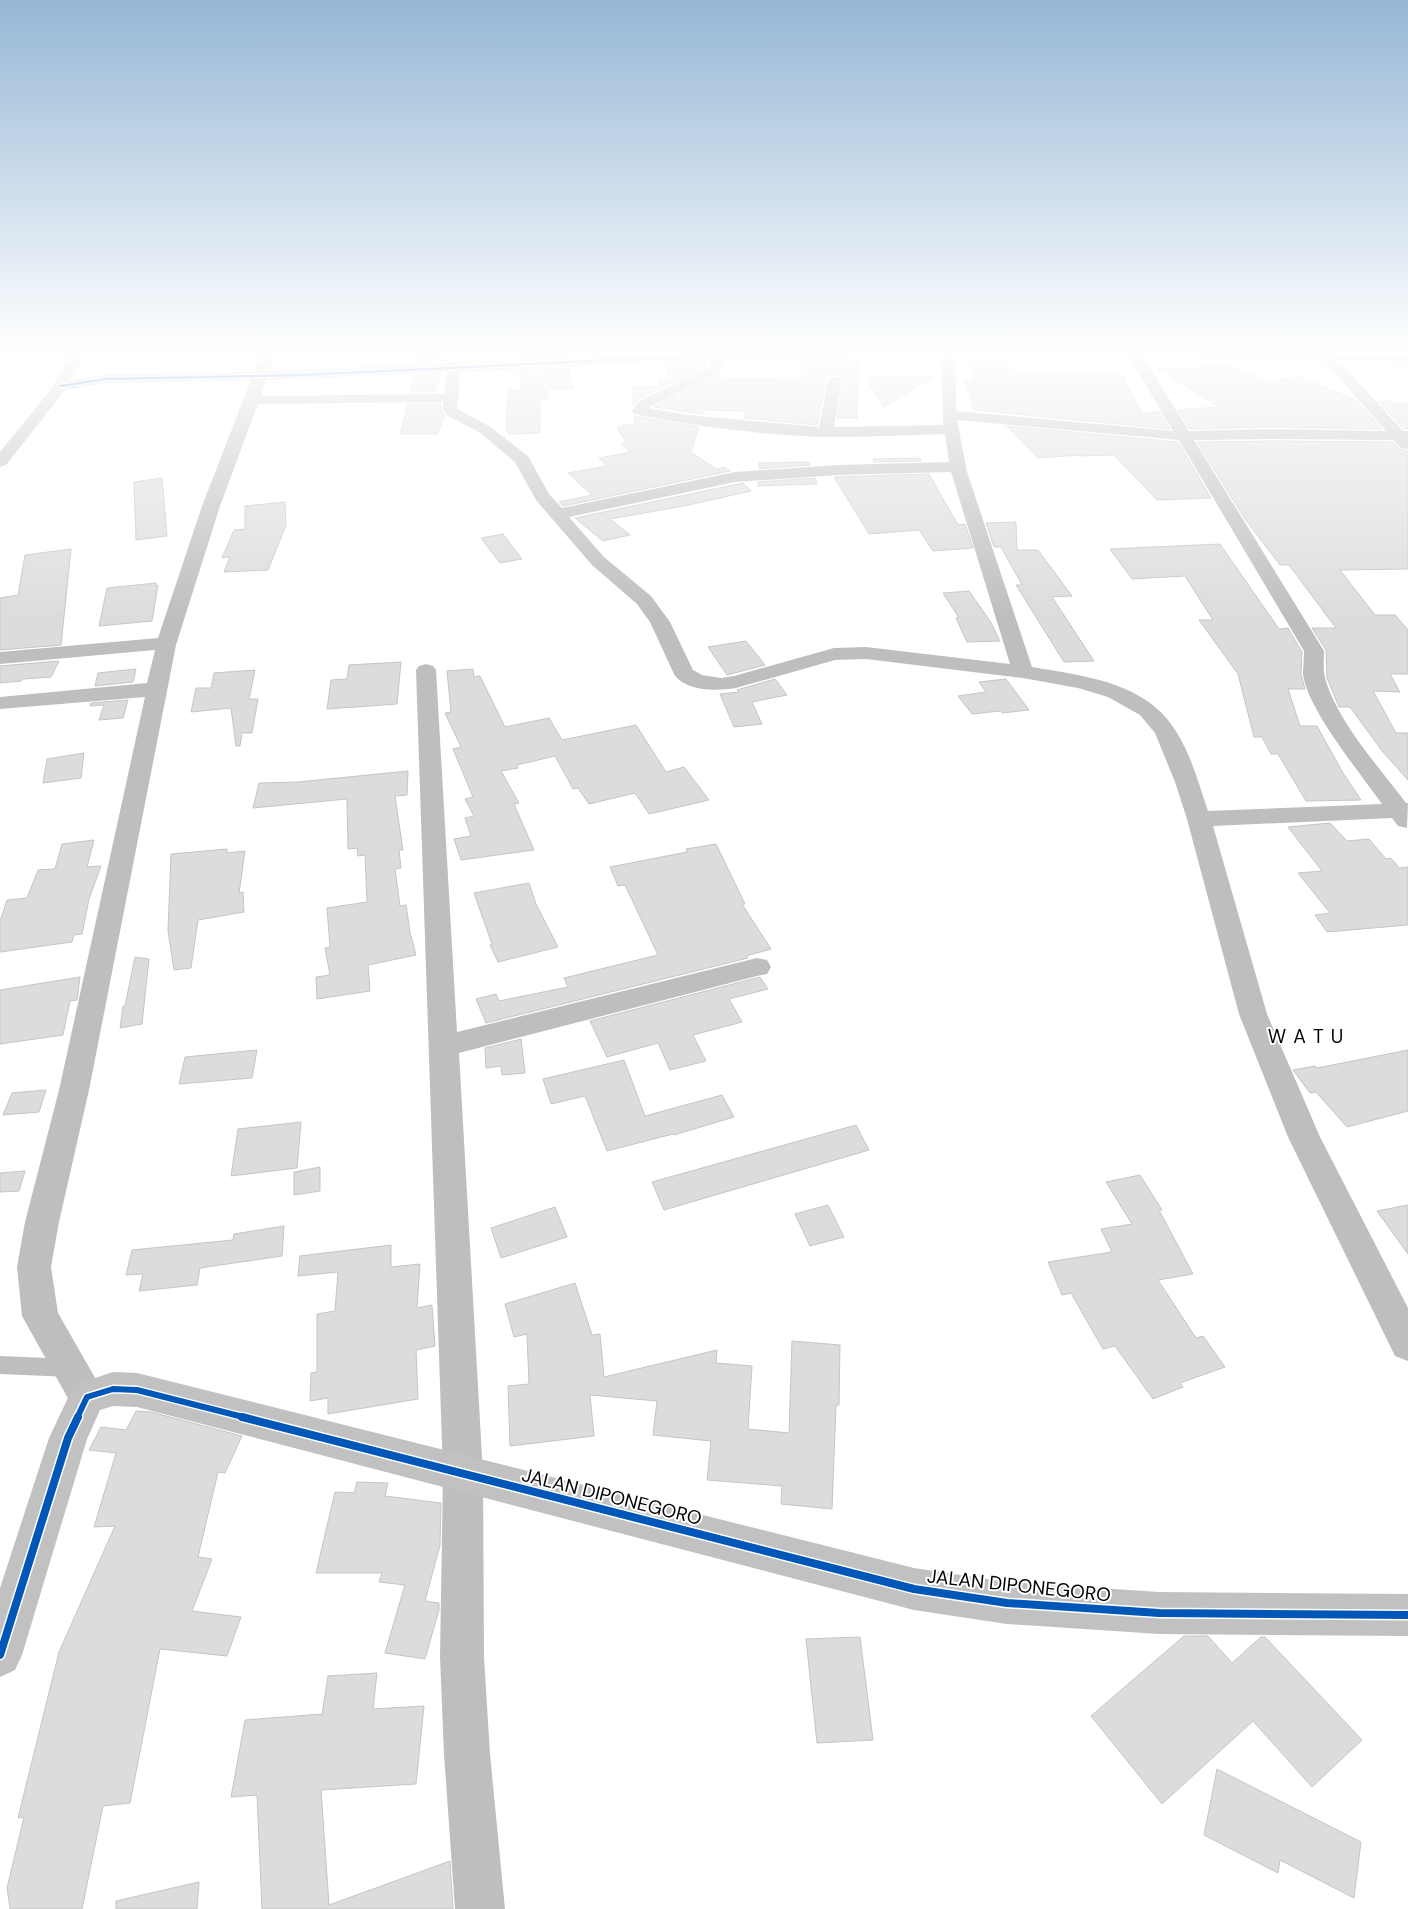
<svg xmlns="http://www.w3.org/2000/svg" width="1408" height="1909" font-family="'DM Sans',sans-serif">
	<style>
		.building { fill: #dcdcdc; stroke: #c5c5c5 }
		.lines { fill: none; stroke-linecap: round; stroke-linejoin: round }
		.lane { fill: #bebebe; fill-rule: evenodd }
		.street { fill: #bebebe; fill-rule: evenodd }
		.secondary { fill: #c1c1c1; fill-rule: evenodd }
		.cycleway-far2-casing { stroke: #fff; stroke-width: 4.5 }
		.cycleway-far1-casing { stroke: #fff; stroke-width: 9 }
		.cycleway-casing { stroke: #fff; stroke-width: 11 }
		.cycleway-far2 { stroke: #0057b8; stroke-width: 2.5 }
		.cycleway-far1 { stroke: #0057b8; stroke-width: 6 }
		.cycleway { stroke: #0057b8; stroke-width: 8 }
		.labels { text-anchor: middle; stroke-width: 4; stroke-linejoin: round; paint-order: stroke }
		.quarter-label { font-size: 19px; letter-spacing: 1px; fill: #000; stroke: #fff }
		.near-street-label { font-size: 19px; fill: #000; stroke: #fff }
	</style>
	<rect width="100%" height="100%" fill="#fff"/>
	<!-- building -->
	<g class="building">
		<polygon points="519,349 562,349 564,356 520,358"/>
		<polygon points="434,353 434,357 448,357 446,361 414,363 414,354"/>
		<polygon points="800,359 859,359 857,418 837,418 844,380 840,375 830,375 826,379 817,425 745,418 746,411 703,410 702,414 654,407 720,375 722,379 803,378"/>
		<polygon points="708,361 706,367 638,399 634,405 632,388 660,386 658,379 669,379 665,363"/>
		<polygon points="965,361 1008,362 1016,375 1122,375 1142,413 1160,412 1170,429 974,410 965,380 976,381"/>
		<polygon points="1225,363 1267,382 1299,377 1356,400 1382,429 1273,427 1190,429 1178,410 1219,407 1157,368 1202,367"/>
		<polygon points="568,368 574,388 548,389 546,399 540,399 540,433 509,434 509,430 506,430 508,390 521,390 520,371"/>
		<polygon points="441,374 434,392 411,392 413,375"/>
		<polygon points="934,376 884,407 866,378"/>
		<polygon points="1390,401 1398,404 1408,403 1408,429 1404,429 1379,402"/>
		<polygon points="408,404 441,404 441,410 445,415 437,434 400,434"/>
		<polygon points="634,416 699,427 691,452 716,469 725,467 730,471 563,506 559,502 592,495 568,473 607,466 599,458 631,452 621,444 627,443 617,428 623,427 622,425 635,424"/>
		<polygon points="1007,426 1178,442 1211,498 1157,500 1114,455 1080,456 1079,455 1038,458"/>
		<polygon points="1273,441 1393,442 1400,449 1408,451 1408,569 1340,570 1375,615 1395,615 1408,630 1408,674 1390,674 1400,692 1373,691 1396,733 1408,733 1408,780 1383,752 1350,707 1339,707 1327,678 1326,650 1312,628 1336,628 1289,565 1280,565 1245,519 1197,442"/>
		<polygon points="920,458 921,461 874,462 873,459"/>
		<polygon points="809,462 810,465 759,469 759,463"/>
		<polygon points="929,474 958,525 965,524 973,548 933,551 919,530 869,534 834,477"/>
		<polygon points="162,478 167,536 136,540 134,482"/>
		<polygon points="815,478 817,484 758,486 758,482"/>
		<polygon points="743,483 751,491 684,506 610,519 630,535 603,541 575,518"/>
		<polygon points="285,502 286,525 268,570 224,572 230,557 222,558 234,530 245,529 245,506"/>
		<polygon points="1016,522 1017,550 1038,550 1072,596 1052,597 1094,661 1064,662 1016,585 1022,585 1001,547 994,547 986,523"/>
		<polygon points="503,534 522,559 500,563 481,538"/>
		<polygon points="1220,544 1279,629 1288,628 1302,652 1301,674 1305,689 1288,689 1300,726 1317,726 1343,773 1361,800 1306,801 1278,754 1271,754 1262,737 1254,737 1238,674 1199,620 1213,620 1185,576 1132,579 1110,549"/>
		<polygon points="71,549 61,645 0,650 0,598 18,595 25,555"/>
		<polygon points="156,583 156,586 158,585 152,621 99,626 107,588"/>
		<polygon points="969,591 990,621 1000,641 967,642 956,618 959,618 943,593"/>
		<polygon points="746,641 765,665 727,675 708,647"/>
		<polygon points="59,661 51,677 23,679 21,681 0,683 0,666"/>
		<polygon points="401,662 397,704 327,709 331,680 347,679 349,665"/>
		<polygon points="136,669 133,682 95,686 98,673"/>
		<polygon points="473,669 474,677 480,676 505,727 549,718 562,740 636,725 666,772 684,767 709,800 649,814 635,793 589,804 578,788 573,789 555,756 517,765 518,768 501,771 519,803 514,804 534,850 461,860 454,839 471,836 465,818 474,816 465,799 473,797 453,749 461,747 445,713 451,712 447,671"/>
		<polygon points="255,670 249,699 258,699 252,733 242,733 240,746 236,746 231,708 191,712 196,688 211,688 214,673"/>
		<polygon points="775,679 787,695 752,702 762,724 734,727 720,694 739,692 737,690"/>
		<polygon points="1006,679 1029,710 1002,713 1000,711 972,714 958,696 986,692 979,682"/>
		<polygon points="128,700 123,718 99,720 104,705 90,706 91,703"/>
		<polygon points="84,753 81,778 43,783 47,759"/>
		<polygon points="408,771 407,795 395,796 403,850 399,850 401,868 395,869 400,906 406,905 410,932 416,955 368,965 370,991 317,999 316,977 330,975 325,948 330,947 327,908 367,902 365,855 358,856 357,848 348,849 347,799 253,808 259,783 298,782"/>
		<polygon points="1330,823 1347,841 1369,839 1386,859 1391,858 1399,868 1408,867 1408,925 1327,932 1315,915 1330,913 1298,873 1322,871 1288,827"/>
		<polygon points="94,840 87,867 101,866 89,899 82,934 74,935 72,942 0,952 0,921 7,900 27,898 38,870 55,869 62,844"/>
		<polygon points="716,844 745,904 742,904 771,949 746,956 748,958 486,1023 476,999 496,994 499,1001 568,987 564,978 658,955 625,885 618,886 610,867 687,852 686,849"/>
		<polygon points="227,849 227,853 245,851 239,893 243,892 244,912 198,920 191,968 174,970 168,931 171,854"/>
		<polygon points="529,883 536,904 558,947 498,962 490,945 492,944 474,893"/>
		<polygon points="135,957 149,959 142,1024 120,1028 123,1006 125,1006"/>
		<polygon points="80,977 77,1000 70,1001 63,1035 0,1044 0,990"/>
		<polygon points="760,977 768,989 729,999 742,1022 693,1035 706,1061 670,1070 658,1043 607,1057 590,1021"/>
		<polygon points="521,1039 525,1073 502,1075 501,1066 486,1068 485,1048"/>
		<polygon points="257,1050 252,1078 179,1084 185,1057"/>
		<polygon points="1408,1050 1408,1111 1347,1127 1316,1092 1310,1093 1293,1070 1315,1066 1317,1068"/>
		<polygon points="624,1060 645,1116 722,1095 734,1117 674,1135 673,1134 607,1151 585,1096 551,1104 543,1079"/>
		<polygon points="46,1090 39,1112 3,1115 12,1093"/>
		<polygon points="301,1122 297,1168 231,1176 238,1129"/>
		<polygon points="856,1125 869,1150 664,1210 652,1182"/>
		<polygon points="320,1167 320,1191 294,1195 294,1172"/>
		<polygon points="25,1171 19,1191 0,1192 0,1173"/>
		<polygon points="1140,1175 1162,1210 1159,1210 1193,1274 1158,1280 1196,1338 1203,1336 1225,1367 1180,1383 1183,1387 1153,1399 1115,1346 1103,1349 1071,1293 1062,1295 1048,1262 1112,1252 1101,1229 1132,1224 1106,1182"/>
		<polygon points="828,1205 844,1237 810,1246 795,1214"/>
		<polygon points="1408,1205 1408,1254 1377,1211"/>
		<polygon points="555,1207 567,1237 501,1258 491,1228"/>
		<polygon points="284,1226 282,1256 200,1268 197,1285 139,1291 143,1274 126,1275 132,1250 233,1240 234,1234"/>
		<polygon points="391,1245 391,1267 420,1264 417,1308 432,1305 435,1346 416,1350 418,1399 328,1414 328,1398 310,1401 311,1373 317,1372 317,1314 335,1311 338,1272 298,1276 300,1256"/>
		<polygon points="575,1283 592,1335 600,1334 604,1377 717,1350 716,1363 752,1366 748,1429 789,1433 792,1341 840,1345 839,1405 836,1405 832,1509 781,1504 782,1486 707,1480 711,1441 653,1435 657,1401 590,1395 594,1436 510,1446 508,1386 529,1384 527,1334 514,1337 505,1304"/>
		<polygon points="136,1411 151,1412 242,1436 225,1473 218,1472 198,1557 212,1559 192,1611 241,1617 227,1656 160,1649 130,1803 103,1806 82,1909 10,1909 7,1888 24,1817 18,1818 59,1652 115,1526 94,1527 116,1453 89,1450 101,1427 126,1430"/>
		<polygon points="357,1482 388,1483 385,1496 441,1503 440,1545 425,1601 439,1603 439,1610 425,1659 385,1653 405,1585 379,1582 382,1573 316,1573 335,1492 354,1493"/>
		<polygon points="1184,1636 1208,1636 1232,1663 1261,1637 1265,1637 1362,1740 1312,1787 1253,1721 1162,1804 1091,1716"/>
		<polygon points="860,1637 873,1740 817,1743 806,1639"/>
		<polygon points="377,1673 373,1709 424,1706 416,1784 321,1790 329,1905 450,1861 453,1909 262,1909 257,1795 231,1797 245,1720 322,1714 328,1676"/>
		<polygon points="1217,1769 1361,1842 1354,1898 1280,1860 1278,1873 1204,1835"/>
		<polygon points="199,1882 197,1909 116,1909 116,1901"/>
	</g>
	<g class="lines">
		<!-- lane -->
		<polygon class="lane" points="0,1356 70,1359 77,1362 80,1368 77,1374 70,1377 0,1374"/>
		<!-- street -->
		<g class="street">
			<path d="M70,349H84L81,361L71,380L105,375L254,372L262,349H276L269,371L709,351L708,349H1215L1317,352L1315,349H1329L1332,353L1408,355V363L1339,361L1403,431H1408V449L1401,448L1394,440L1273,439L1194,440L1324,651C1324,659 1323,670 1325,678C1337,721 1379,767 1406,803H1408L1407,828L1398,826L1392,818L1213,826L1267,1014L1320,1137L1408,1308V1361L1395,1356L1288,1137L1239,1014L1187,819L1175,782L1155,733L1140,715L1108,697L1078,688L1023,678L866,659L835,660L736,688C717,691 686,692 674,674L650,622L637,604L592,565L536,500L515,462L479,432L448,416L443,410V402L258,404L220,506L176,645L89,1090L59,1222L51,1267L58,1313L106,1397L100,1409L87,1414L74,1409L22,1316L17,1267L25,1222L59,1090L145,697L0,709V697L147,683L155,650L0,664V652L158,638L202,506L251,380L105,383L65,390L6,465L0,467V452L51,389L67,361ZM941,353L943,425L834,427L842,380L840,377H830L828,380L819,427L688,415L648,408L718,374L724,366L725,359ZM955,353L1128,355L1173,431L956,411ZM1142,355L1324,361L1386,431L1273,429L1189,431ZM711,359L708,368L639,401L632,411L634,414L639,415C700,427 763,435 826,437C865,437 905,435 945,434L949,462L838,465L735,472L562,508L549,494L528,456L489,426L457,409L460,372ZM446,372L444,394L261,396L266,380ZM957,420L1179,440L1304,651C1304,659 1303,667 1303,674C1307,709 1361,774 1382,804L1208,811C1199,785 1192,757 1177,733C1148,682 1084,676 1032,667L967,472ZM951,472L1010,664L866,647L834,648L734,676L721,678L702,675L693,670L670,622L651,596L604,557L569,517L735,482L838,475Z"/>
			<polygon points="426,664 433,666 436,670 457,1032 757,958 767,960 771,967 767,974 757,976 459,1053 483,1474 484,1657 490,1754 505,1909 455,1909 444,1754 440,1657 443,1474 416,670 419,666"/>
		</g>
		<!-- secondary -->
		<polygon class="secondary" points="113,1372 137,1373 914,1568 1007,1582 1159,1592 1408,1594 1408,1636 1159,1634 1007,1624 914,1610 137,1407 113,1406 100,1410 87,1439 22,1655 15,1670 0,1677 0,1588 49,1438 74,1385"/>
		<defs>
			<polyline id="cycleway-far2" points="60,386 105,379 302,375 719,355 948,349 1132,351 1408,359"/>
			<polyline id="cycleway-far1" points="77,1418 87,1397 113,1389 137,1390 247,1418"/>
			<g id="cycleway">
				<polyline points="242,1417 914,1589 1007,1603 1159,1613 1408,1615"/>
				<polyline points="0,1655 68,1438 78,1417"/>
			</g>
		</defs>
		<!-- cycleway-far2 casing -->
		<use href="#cycleway-far2" class="cycleway-far2-casing"/>
		<!-- cycleway-far1 casing -->
		<use href="#cycleway-far1" class="cycleway-far1-casing"/>
		<!-- cycleway casing -->
		<use href="#cycleway" class="cycleway-casing"/>
		<!-- cycleway-far2 -->
		<use href="#cycleway-far2" class="cycleway-far2"/>
		<!-- cycleway-far1 -->
		<use href="#cycleway-far1" class="cycleway-far1"/>
		<!-- cycleway -->
		<use href="#cycleway" class="cycleway"/>
	</g>
	<!-- sky -->
	<linearGradient id="sky" x2="0" y2="1"><stop stop-color="#96b7d6"/><stop offset="0.57" stop-color="#fff"/><stop offset="1" stop-color="#fff" stop-opacity="0"/></linearGradient>
	<rect width="1408" height="617" fill="url(#sky)"/>
	<g class="labels">
		<!-- quarter labels -->
		<g class="quarter-label">
			<text x="1306" y="1043">W A T U</text>
		</g>
		<!-- near-street labels -->
		<g class="near-street-label">
			<text transform="translate(612 1496) rotate(14)" y="7">JALAN DIPONEGORO</text>
			<text transform="translate(1019 1585) rotate(6)" y="7">JALAN DIPONEGORO</text>
		</g>
	</g>
</svg>
